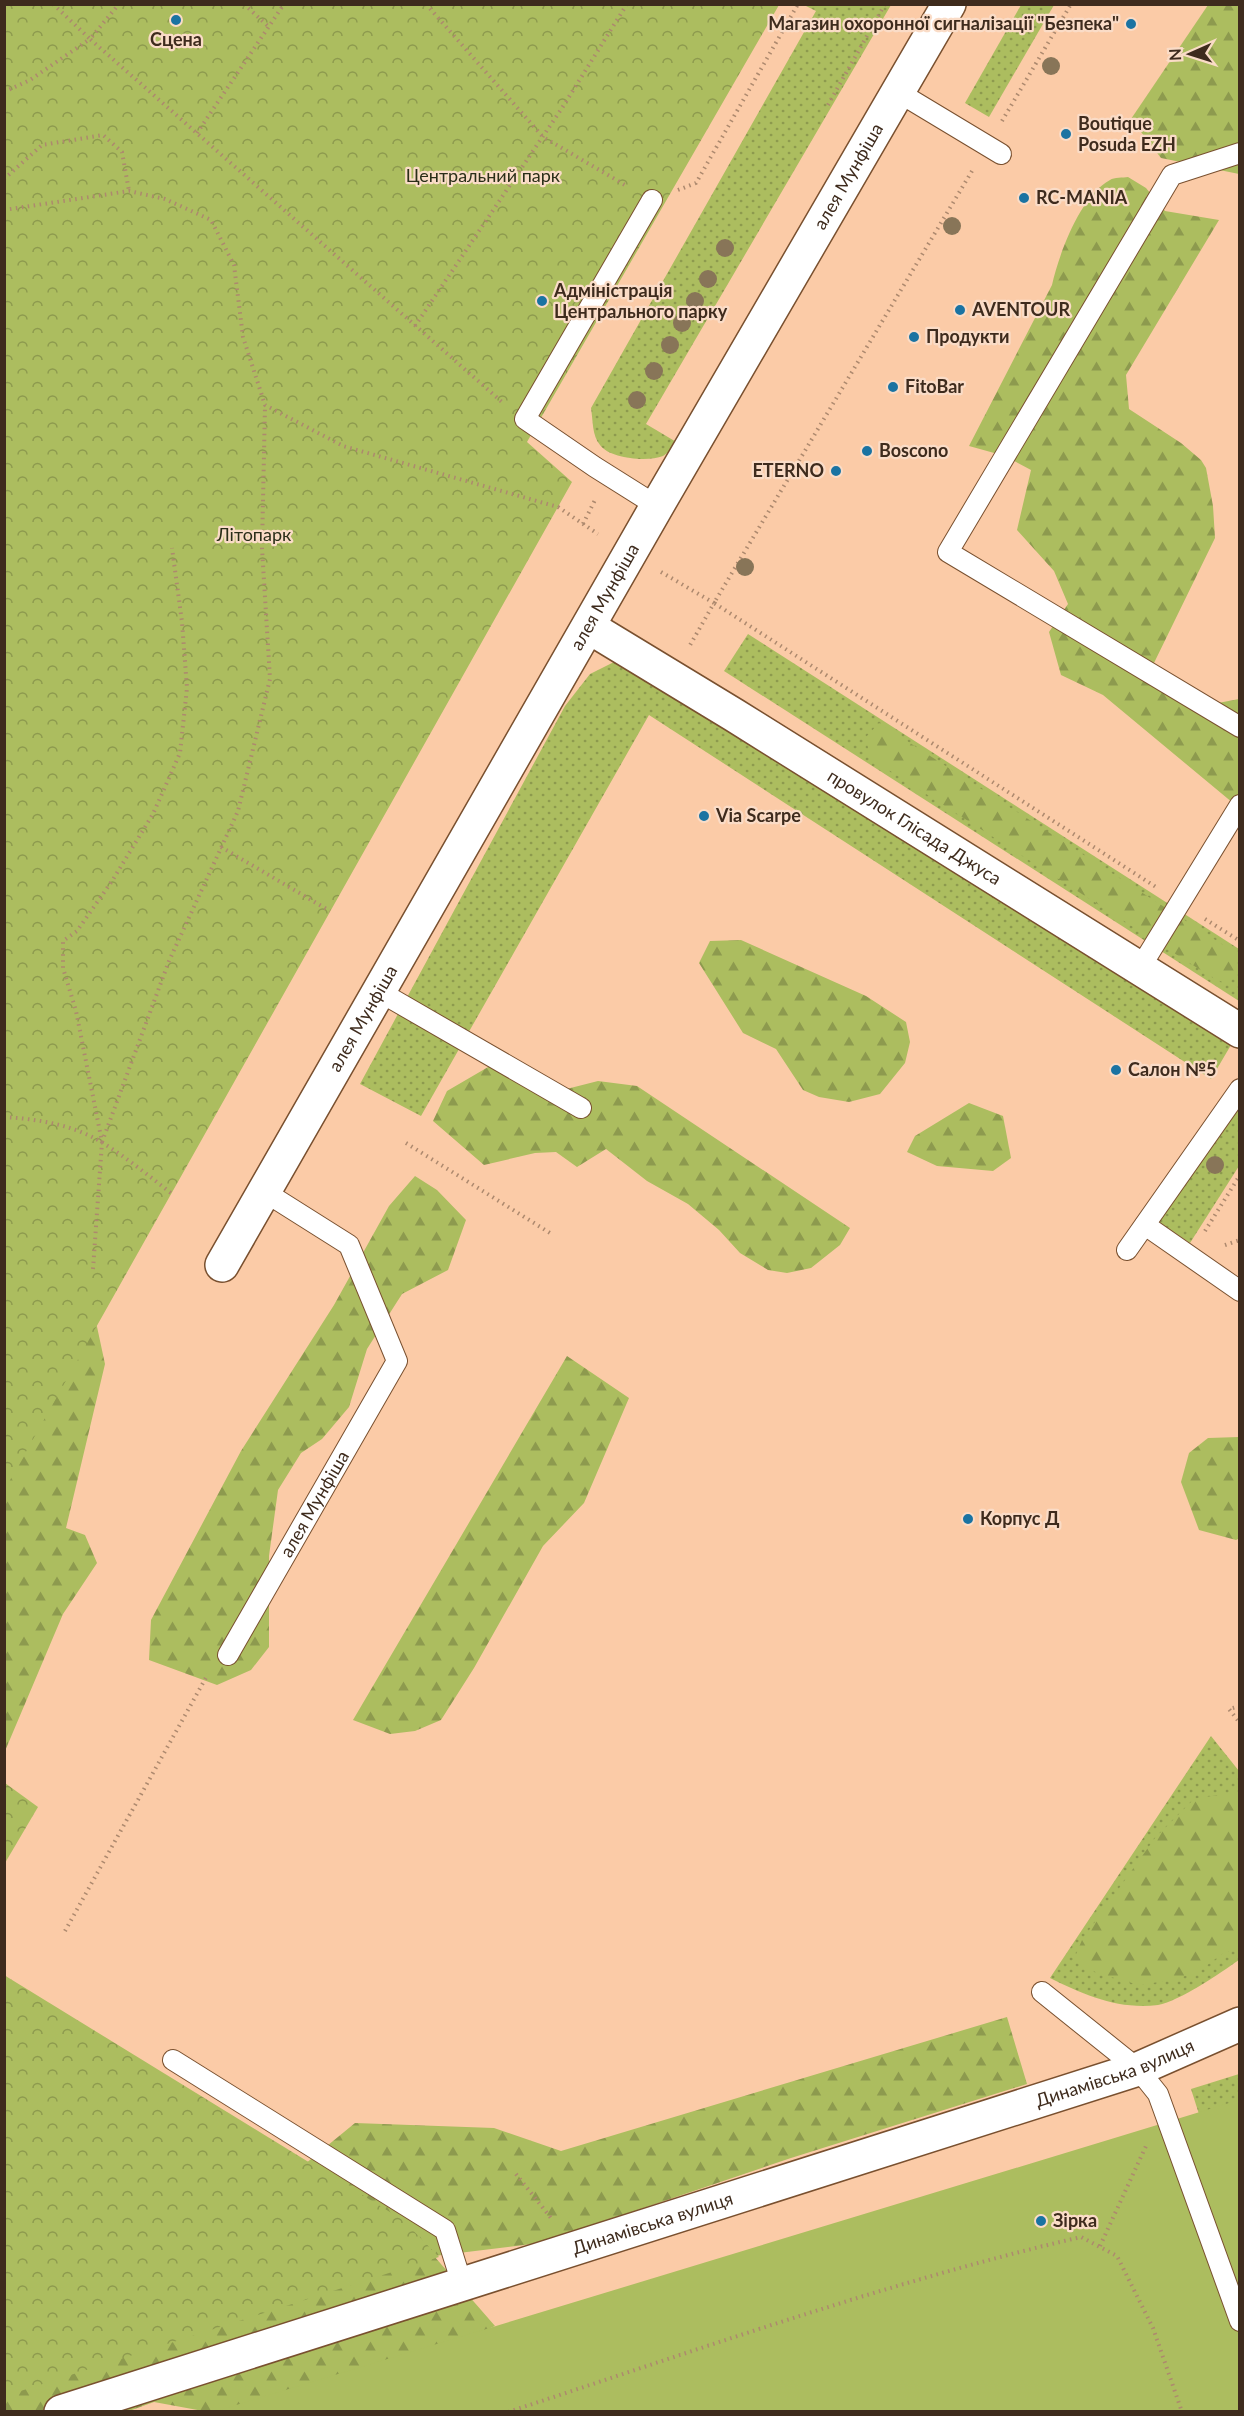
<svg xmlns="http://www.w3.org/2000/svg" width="1244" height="2416" font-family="Lato,sans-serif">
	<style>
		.grass { fill: url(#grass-dots) }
		.forest { fill: url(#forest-firs) }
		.park { fill: url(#park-crowns) }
		.pitch { fill: #acbd5f }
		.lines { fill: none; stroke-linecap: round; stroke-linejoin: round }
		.lane-casing { stroke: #79502f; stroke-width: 22 }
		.street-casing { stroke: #79502f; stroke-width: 36 }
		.secondary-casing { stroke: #79502f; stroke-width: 36 }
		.path { stroke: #ad896e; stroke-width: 4; stroke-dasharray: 1.5 4.5; stroke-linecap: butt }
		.lane { stroke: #fff; stroke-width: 20 }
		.street { stroke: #fff; stroke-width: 33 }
		.secondary { stroke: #fff; stroke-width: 33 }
		.tree { fill: #887558 }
		.poi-dot { fill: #1a73a2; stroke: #fadcc7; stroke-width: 2 }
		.labels { text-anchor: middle; stroke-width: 4.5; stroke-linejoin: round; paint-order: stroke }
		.poi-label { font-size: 18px; font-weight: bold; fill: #3e2b1d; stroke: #fadcc7; text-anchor: start }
		.park-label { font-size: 18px; fill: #2a2e18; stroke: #fadcc7 }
		.street-label { font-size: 18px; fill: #3e2b1d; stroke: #fadcc7 }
	</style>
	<defs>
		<pattern id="grass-dots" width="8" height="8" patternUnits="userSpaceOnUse" patternTransform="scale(1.5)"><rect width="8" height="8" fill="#acbd5f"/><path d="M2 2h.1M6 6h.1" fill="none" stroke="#8d9a4e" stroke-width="1.8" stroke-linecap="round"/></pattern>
		<pattern id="forest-firs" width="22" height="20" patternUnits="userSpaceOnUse" patternTransform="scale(1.5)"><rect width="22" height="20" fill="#acbd5f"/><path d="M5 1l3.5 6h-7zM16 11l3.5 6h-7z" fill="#8d9a4e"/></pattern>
		<pattern id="park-crowns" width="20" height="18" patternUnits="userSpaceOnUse" patternTransform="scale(1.5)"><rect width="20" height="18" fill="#acbd5f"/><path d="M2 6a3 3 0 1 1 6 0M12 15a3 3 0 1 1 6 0" fill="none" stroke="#8d9a4e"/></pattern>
	</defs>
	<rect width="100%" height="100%" fill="#fbcba7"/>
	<!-- grass -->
	<g class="grass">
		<path d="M804,5H891L646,424L678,443C674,447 668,453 663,456C648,462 610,459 600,445C592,436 593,420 591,408L816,11Z"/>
		<polygon points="1021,5 1054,5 989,117 965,103"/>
		<polygon points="748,634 1239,949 1239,1001 724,671"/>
		<polygon points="618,660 1231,1045 1211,1079 649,715 421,1116 360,1084 565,706 590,674"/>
		<polygon points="1239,1104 1239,1166 1190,1243 1158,1222"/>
		<path d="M1211,1736L1239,1771V1960C1220,1973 1180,2001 1158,2005C1119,2010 1084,1995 1050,1978Z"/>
		<polygon points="1239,2074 1239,2240 1191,2089"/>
	</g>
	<!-- forest -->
	<g class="forest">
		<polygon points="1208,5 1239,5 1239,174 1161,158 1131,119"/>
		<path d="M1128,177L1146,188L1165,211L1219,220L1126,375L1129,409L1181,443L1201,460L1206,468L1213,506L1215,538L1153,665L1218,703L1239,699V808L1103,695L1061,675L1049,632L1068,604L1054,571L1017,530L1031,470L1005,456L969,446L1052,285C1059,254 1080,196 1110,180C1114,177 1123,178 1128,177Z"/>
		<polygon points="879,723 1234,952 1238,972 1227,984 1213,978 870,758 866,737"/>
		<polygon points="741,940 866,996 906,1022 910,1042 905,1063 880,1094 849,1102 819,1097 803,1090 776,1049 743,1033 699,963 710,941"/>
		<polygon points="495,1063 547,1094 598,1081 637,1086 850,1228 840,1245 811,1268 787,1273 768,1270 740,1253 719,1230 688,1204 647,1181 606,1149 577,1167 556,1152 535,1153 484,1165 433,1121 447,1091"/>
		<polygon points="969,1103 1003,1116 1011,1158 993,1171 937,1166 907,1152 915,1136"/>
		<polygon points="5,1164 72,1210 105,1364 66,1528 85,1535 97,1563 63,1614 5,1751"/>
		<polygon points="415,1176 437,1190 466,1220 448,1270 402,1294 367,1349 349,1407 322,1439 301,1453 278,1490 269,1556 269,1647 251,1670 217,1685 149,1660 151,1620 241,1451 334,1305 389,1206"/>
		<polygon points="567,1356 629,1398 584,1503 543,1546 474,1668 441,1720 415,1731 390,1734 353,1720"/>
		<polygon points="1239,1437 1240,1538 1236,1540 1199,1530 1181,1482 1189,1453 1208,1438"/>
		<polygon points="1236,1792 1240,1795 1239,1948 1222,1954 1198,1972 1172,1980 1139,1985 1097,1973 1074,1959 1082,1940 1155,1838 1194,1799"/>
		<polygon points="1007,2017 1027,2084 791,2158 540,2243 434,2256 495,2326 307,2412 203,2411 154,2402 129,2411 5,2411 4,2098 305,2164 355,2123 494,2128 561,2151"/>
	</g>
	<!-- park -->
	<g class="park">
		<polygon points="5,5 779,5 527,442 572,482 5,1489"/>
		<polygon points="5,1783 38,1807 5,1863"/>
		<polygon points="4,1975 403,2220 439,2257 5,2396"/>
	</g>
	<!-- pitch -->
	<polygon class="pitch" points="1239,2100 1239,2411 213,2412 1190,2115"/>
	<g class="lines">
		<defs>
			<g id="lane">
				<polyline points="898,92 1001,154"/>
				<polyline points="1240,153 1172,175 948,552 1240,727"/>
				<polyline points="652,200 525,419 595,467 657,506"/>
				<polyline points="1140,968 1240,805"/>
				<polyline points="380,992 581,1108"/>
				<polyline points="1145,1225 1240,1291"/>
				<polyline points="1127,1250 1240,1089"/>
				<path id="s1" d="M228,1655L397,1361L349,1245L265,1192"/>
				<polyline points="1042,1992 1138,2069 1158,2094 1240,2321"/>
				<polyline points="173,2060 445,2230 462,2284"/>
			</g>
			<g id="street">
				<path id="s2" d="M589,627L734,715L1240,1031"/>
				<path id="s3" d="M222,1265L657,506L949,4"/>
			</g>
			<g id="secondary">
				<path id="s4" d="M61,2412L1138,2069L1240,2024"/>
			</g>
		</defs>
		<!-- lane casing -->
		<use href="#lane" class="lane-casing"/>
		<!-- street casing -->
		<use href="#street" class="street-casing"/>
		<!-- secondary casing -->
		<use href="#secondary" class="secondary-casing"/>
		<!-- path -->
		<g class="path">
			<polyline points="53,4 90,39 119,4"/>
			<polyline points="244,4 270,28"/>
			<polyline points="426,4 543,137 625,185"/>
			<polyline points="4,92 30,80 90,39 502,402"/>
			<polyline points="828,105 885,4"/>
			<polyline points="1002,121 1071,4"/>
			<polyline points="197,133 284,4"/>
			<polyline points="972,171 714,603 1156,887"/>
			<polyline points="4,179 42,145 103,135 122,152 129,191"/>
			<polyline points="678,190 696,183 798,4"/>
			<polyline points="4,210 129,191 165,199 211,220 234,265 243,337 265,405 343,446 558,507 598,534"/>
			<polyline points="415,326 562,108 627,4"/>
			<polyline points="583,524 595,500"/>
			<polyline points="661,572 714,603 689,647"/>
			<polyline points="221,847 330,911"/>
			<polyline points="1205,919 1240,941"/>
			<path d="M4,1117C38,1119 74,1125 103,1143C127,1158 149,1176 171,1193"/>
			<polyline points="102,1142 169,961 238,811 270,679 262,548 265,406"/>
			<polyline points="406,1143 550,1233"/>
			<polyline points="1205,1231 1240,1175"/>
			<polyline points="1225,1245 1240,1240"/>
			<polyline points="93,1269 102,1142 76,1011 63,968 63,941 77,931 112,881 153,814 180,753 187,688 182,622 172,548"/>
			<polyline points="1240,1706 1229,1709 1240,1723"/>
			<polyline points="65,1931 208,1674"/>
			<polyline points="516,2174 551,2218"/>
			<polyline points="1100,2246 1146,2146"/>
			<path d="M508,2412C698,2350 887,2282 1081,2237L1117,2256L1153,2328L1182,2412"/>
		</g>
		<!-- lane -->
		<use href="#lane" class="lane"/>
		<!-- street -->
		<use href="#street" class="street"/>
		<!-- secondary -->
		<use href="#secondary" class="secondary"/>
	</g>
	<!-- trees -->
	<g class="tree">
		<circle cx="1051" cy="66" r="9"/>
		<circle cx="952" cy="226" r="9"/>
		<circle cx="725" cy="248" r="9"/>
		<circle cx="708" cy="279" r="9"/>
		<circle cx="695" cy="301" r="9"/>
		<circle cx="682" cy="323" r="9"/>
		<circle cx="670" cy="345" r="9"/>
		<circle cx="654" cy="371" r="9"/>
		<circle cx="637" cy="400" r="9"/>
		<circle cx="745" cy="567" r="9"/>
		<circle cx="1215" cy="1165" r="9"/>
	</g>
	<!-- markers -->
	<g class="poi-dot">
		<circle cx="176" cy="20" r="6"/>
		<circle cx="1131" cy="24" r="6"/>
		<circle cx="1066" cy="134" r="6"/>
		<circle cx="1024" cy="198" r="6"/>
		<circle cx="542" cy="301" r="6"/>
		<circle cx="960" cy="310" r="6"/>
		<circle cx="914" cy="337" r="6"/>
		<circle cx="893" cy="387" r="6"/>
		<circle cx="867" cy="451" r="6"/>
		<circle cx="836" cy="471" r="6"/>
		<circle cx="704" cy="816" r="6"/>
		<circle cx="1116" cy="1070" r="6"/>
		<circle cx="968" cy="1519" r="6"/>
		<circle cx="1041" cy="2221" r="6"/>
	</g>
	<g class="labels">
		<!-- poi labels -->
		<g class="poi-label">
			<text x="1119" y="30" text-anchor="end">Магазин охоронної сигналізації "Безпека"</text>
			<text x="176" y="46" text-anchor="middle">Сцена</text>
			<text x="1078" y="130">Boutique<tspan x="1078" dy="21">Posuda EZH</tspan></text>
			<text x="1036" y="204">RC-MANIA</text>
			<text x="554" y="297">Адміністрація<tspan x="554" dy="21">Центрального парку</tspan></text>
			<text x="972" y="316">AVENTOUR</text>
			<text x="926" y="343">Продукти</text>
			<text x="905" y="393">FitoBar</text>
			<text x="879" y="457">Boscono</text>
			<text x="824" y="477" text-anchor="end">ETERNO</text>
			<text x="716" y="822">Via Scarpe</text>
			<text x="1128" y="1076">Салон №5</text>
			<text x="980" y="1525">Корпус Д</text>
			<text x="1053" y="2227">Зірка</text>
		</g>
		<!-- park labels -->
		<g class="park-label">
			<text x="483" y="182">Центральний парк</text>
			<text x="254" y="541">Літопарк</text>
		</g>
		<!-- street labels -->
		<g class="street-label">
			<text dy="6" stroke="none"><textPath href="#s3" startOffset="1256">алея Мунфіша</textPath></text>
			<text dy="6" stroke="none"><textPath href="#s3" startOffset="770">алея Мунфіша</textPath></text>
			<text dy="6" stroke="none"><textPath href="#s2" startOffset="382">провулок Глісада Джуса</textPath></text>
			<text dy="6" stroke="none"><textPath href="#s3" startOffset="284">алея Мунфіша</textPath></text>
			<text dy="6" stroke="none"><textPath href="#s1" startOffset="174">алея Мунфіша</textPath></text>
			<text dy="6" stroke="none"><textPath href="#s4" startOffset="1107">Динамівська вулиця</textPath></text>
			<text dy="6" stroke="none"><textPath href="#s4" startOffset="621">Динамівська вулиця</textPath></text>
		</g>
	</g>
	<!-- border -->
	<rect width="1244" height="2416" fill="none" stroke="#3e2b1d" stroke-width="12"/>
	<!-- north arrow -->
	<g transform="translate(1190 54) rotate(267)" stroke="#fadcc7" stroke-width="4.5" paint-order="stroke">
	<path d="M0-4.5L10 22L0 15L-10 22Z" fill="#3e2b1d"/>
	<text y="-9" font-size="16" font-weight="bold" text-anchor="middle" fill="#3e2b1d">N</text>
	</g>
</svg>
